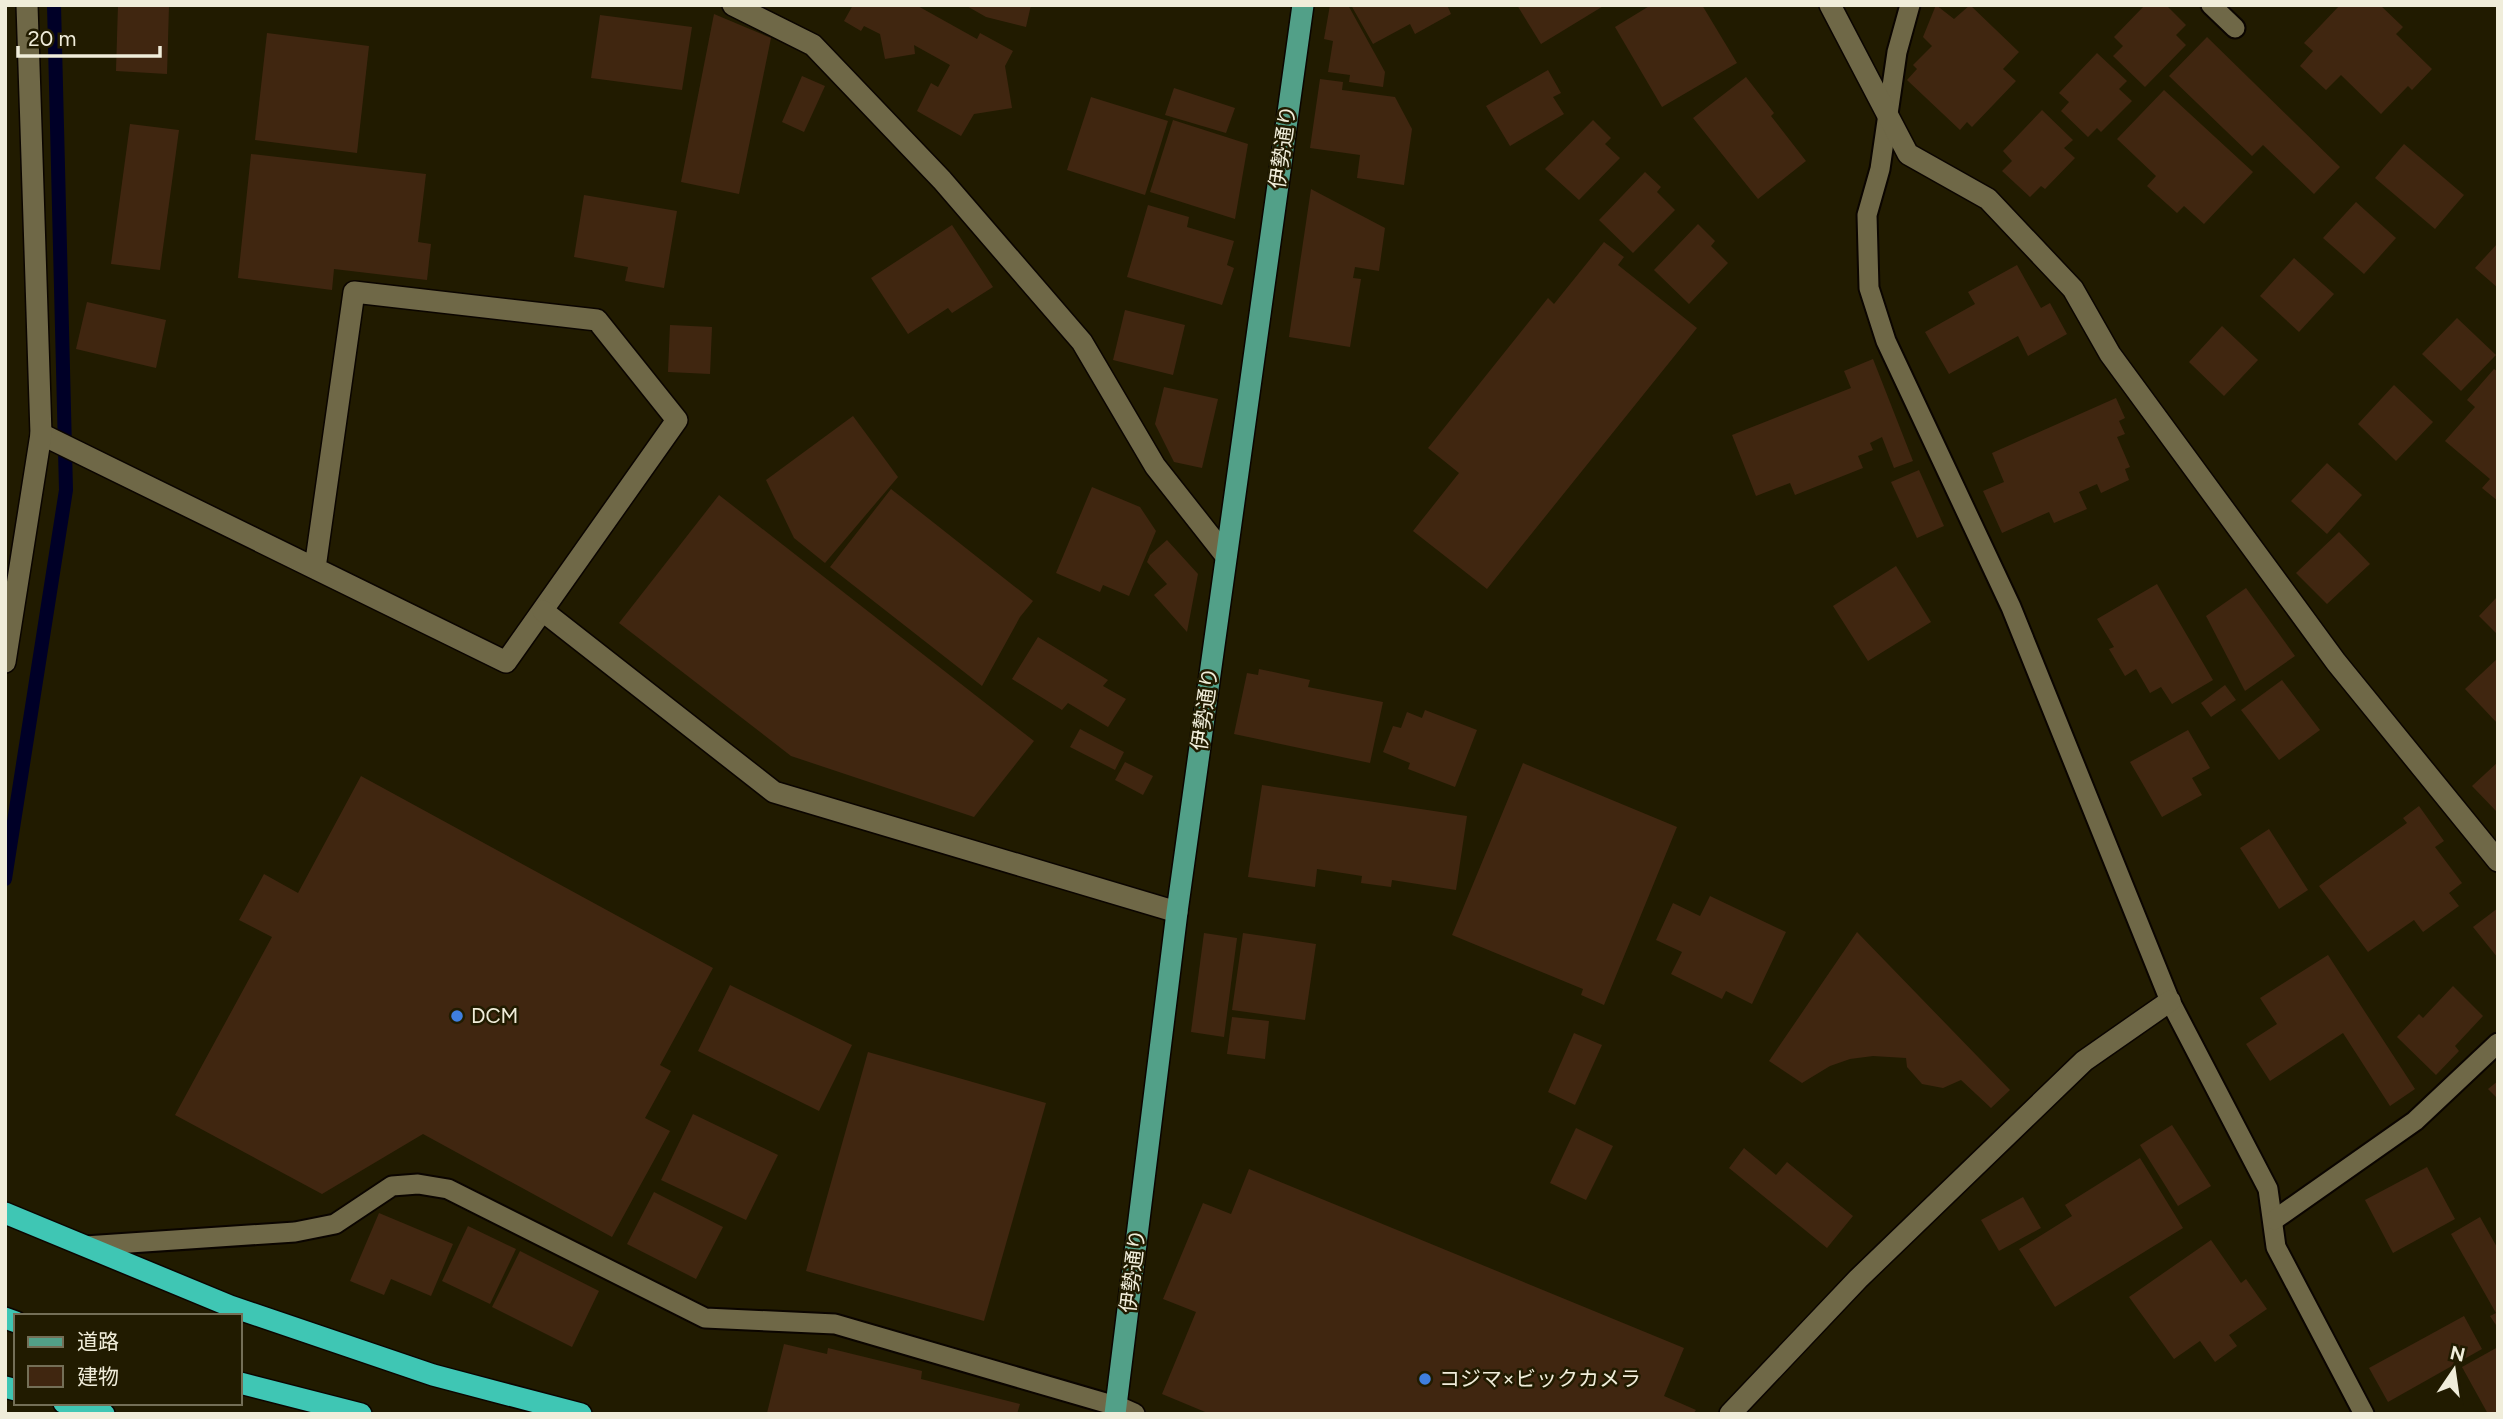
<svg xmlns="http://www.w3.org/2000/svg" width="2503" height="1419" font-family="Figtree,'Noto Sans JP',sans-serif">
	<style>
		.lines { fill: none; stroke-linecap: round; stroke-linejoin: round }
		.stream { stroke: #000027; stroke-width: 14 }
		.building { fill: #402610 }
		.lane-casing { stroke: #0b0500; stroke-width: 23 }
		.street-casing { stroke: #0b0500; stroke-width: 24 }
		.primary-casing { stroke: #0b0500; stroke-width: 24 }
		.highway-casing { stroke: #0b0500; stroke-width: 24 }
		.lane { stroke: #6f6847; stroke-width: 19 }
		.street { stroke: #6f6847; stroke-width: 21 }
		.primary { stroke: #52a088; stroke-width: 21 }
		.highway { stroke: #3fc6b4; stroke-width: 21 }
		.shop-dot { fill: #3f7fe0; stroke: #211b00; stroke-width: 2.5 }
		.labels { text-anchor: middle; stroke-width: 5; stroke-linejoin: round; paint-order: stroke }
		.street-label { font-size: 21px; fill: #f0edda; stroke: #211b00 }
		.poi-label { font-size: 21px; fill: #f0edda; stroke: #211b00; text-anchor: start }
	</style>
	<rect width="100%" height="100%" fill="#211b00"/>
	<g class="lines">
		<!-- stream -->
		<polyline class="stream" points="5,879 66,490 54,5"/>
	</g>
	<!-- building -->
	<g class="building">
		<polygon points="118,5 169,5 167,74 116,71"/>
		<polygon points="853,5 916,5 977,39 980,33 1013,51 1005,66 1012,108 974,114 961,136 917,111 931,83 938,87 950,65 914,45 915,54 885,59 880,34 864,26 861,31 844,21"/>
		<polygon points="965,5 1031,5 1026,27 986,17"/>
		<polygon points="1330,5 1348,5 1385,72 1383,87 1349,82 1350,75 1328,72 1333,41 1324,39"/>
		<polygon points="1351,5 1447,5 1451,14 1415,34 1410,24 1373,44"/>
		<polygon points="1517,5 1605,5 1541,44"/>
		<polygon points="1651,5 1702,5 1737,63 1662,107 1615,27"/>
		<polygon points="1936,5 1954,19 1970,5 2019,52 2003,69 2016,81 1972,127 1967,122 1960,130 1907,80 1917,69 1913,65 1932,46 1923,37"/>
		<polygon points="2145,5 2166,5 2186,25 2176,35 2186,45 2145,87 2113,56 2123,46 2114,37"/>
		<polygon points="2340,5 2380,5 2403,27 2396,34 2432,69 2412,90 2408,86 2381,114 2341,75 2326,90 2300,66 2313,51 2304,43"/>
		<polygon points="714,14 771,38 739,194 681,182"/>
		<polygon points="600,15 692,27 682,90 591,78"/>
		<polygon points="267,33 369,46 357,153 255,140"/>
		<polygon points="2207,37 2340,167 2314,194 2263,145 2252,156 2169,76"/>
		<polygon points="2097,53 2127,81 2119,89 2132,101 2101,132 2097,128 2088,137 2061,111 2069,102 2059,93"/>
		<polygon points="1548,70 1561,93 1553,97 1564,114 1510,146 1486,106"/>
		<polygon points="802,76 825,86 804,132 782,122"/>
		<polygon points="1746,77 1774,113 1771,116 1806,161 1758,199 1693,118"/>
		<polygon points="1320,79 1343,82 1342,90 1395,97 1412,129 1404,185 1357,178 1360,155 1310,148"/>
		<polygon points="1174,88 1235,108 1226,133 1165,115"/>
		<polygon points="2164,90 2253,172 2204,224 2184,206 2177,213 2147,186 2156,176 2117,139"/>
		<polygon points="1091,97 1168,121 1145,195 1067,170"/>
		<polygon points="2042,110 2073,140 2064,148 2075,158 2045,189 2041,186 2030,197 2002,171 2012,161 2003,151"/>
		<polygon points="1173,120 1248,144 1235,219 1150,192"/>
		<polygon points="1593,120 1611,138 1605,144 1620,158 1579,200 1545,169"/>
		<polygon points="130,124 179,130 160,270 111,264"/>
		<polygon points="2404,144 2464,195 2435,229 2375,178"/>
		<polygon points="251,154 426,174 418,242 431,244 427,280 334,269 332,290 238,278"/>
		<polygon points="1645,172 1661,187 1657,192 1675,210 1633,253 1599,220"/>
		<polygon points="1311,189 1385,228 1379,271 1355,267 1353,278 1361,279 1350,347 1289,337"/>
		<polygon points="584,195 677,211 664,288 625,281 628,267 574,257"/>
		<polygon points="2356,202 2396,238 2364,274 2323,238"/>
		<polygon points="1148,205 1189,217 1187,227 1234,241 1227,265 1234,268 1222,305 1127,277"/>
		<polygon points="1698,224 1715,241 1711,246 1728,263 1689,304 1654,270"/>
		<polygon points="952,225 993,287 952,313 948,308 908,334 871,278"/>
		<polygon points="1604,242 1624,257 1618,265 1697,328 1487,589 1413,531 1459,473 1428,448 1548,298 1554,304"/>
		<polygon points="2498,243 2498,288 2475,268"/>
		<polygon points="2294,258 2334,294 2299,332 2260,296"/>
		<polygon points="2017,265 2041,308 2050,303 2067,334 2028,356 2018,336 1949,374 1925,332 1975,304 1968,292"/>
		<polygon points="87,302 166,320 156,368 76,349"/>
		<polygon points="1125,310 1185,325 1173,375 1113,360"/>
		<polygon points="2457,318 2496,355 2461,391 2422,354"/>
		<polygon points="670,325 712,327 710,374 668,372"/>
		<polygon points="2222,326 2258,360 2224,396 2189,362"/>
		<polygon points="1873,359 1913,461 1894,468 1882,437 1870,443 1873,450 1858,456 1863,468 1795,495 1790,483 1756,496 1732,435 1851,388 1844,371"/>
		<polygon points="2494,369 2498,372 2498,501 2482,488 2490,479 2445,441 2475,407 2467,400"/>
		<polygon points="2394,385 2433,422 2396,461 2358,424"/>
		<polygon points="1164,387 1218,399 1202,468 1174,462 1155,424"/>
		<polygon points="2116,398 2125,418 2119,421 2125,434 2117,437 2130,467 2125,469 2129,480 2101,493 2097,484 2079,492 2087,509 2054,523 2049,512 2002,533 1983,491 2004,482 1992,453"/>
		<polygon points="853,416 898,477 825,563 794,538 766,480"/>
		<polygon points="2327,463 2362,495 2327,534 2291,501"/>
		<polygon points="1919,470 1944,526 1917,538 1891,482"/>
		<polygon points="1092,487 1140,507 1156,531 1129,596 1103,585 1100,592 1056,573"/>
		<polygon points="891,489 1033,601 1020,617 982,686 830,567"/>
		<polygon points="719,495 1034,741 974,817 791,756 619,623"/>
		<polygon points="2339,532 2370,564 2327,604 2296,573"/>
		<polygon points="1167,540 1198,574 1187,632 1154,595 1167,584 1147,562 1150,555"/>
		<polygon points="1896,566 1931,622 1868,661 1833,606"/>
		<polygon points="2157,584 2213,680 2172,704 2161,687 2150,693 2136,669 2125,676 2109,649 2114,647 2097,619"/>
		<polygon points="2246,588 2295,656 2245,691 2206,616"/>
		<polygon points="2498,596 2498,635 2479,616"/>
		<polygon points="1038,637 1108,680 1103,686 1126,699 1108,727 1068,703 1062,710 1012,679"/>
		<polygon points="2498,658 2498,724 2465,689"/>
		<polygon points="1259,669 1310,680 1308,687 1383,702 1370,763 1234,734 1247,673 1258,675"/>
		<polygon points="2282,680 2320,730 2279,760 2241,710"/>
		<polygon points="2225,685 2236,700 2211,717 2201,703"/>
		<polygon points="1425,710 1477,730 1455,787 1408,769 1410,763 1383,752 1393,726 1401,728 1407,712 1422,718"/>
		<polygon points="1080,729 1124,752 1115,770 1070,747"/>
		<polygon points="2188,730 2210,768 2192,778 2202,795 2162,817 2130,762"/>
		<polygon points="1125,762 1153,776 1143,795 1115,780"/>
		<polygon points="2498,762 2498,813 2472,786"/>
		<polygon points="1523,763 1677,827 1604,1005 1581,995 1583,989 1452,935"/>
		<polygon points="361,776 713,968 660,1065 671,1071 645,1118 670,1131 612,1237 423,1134 322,1194 175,1115 272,937 239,920 264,874 298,893"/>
		<polygon points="1262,785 1467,816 1456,890 1392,880 1391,887 1361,883 1362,876 1317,869 1315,887 1248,877"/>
		<polygon points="2419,806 2444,841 2435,847 2462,883 2449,893 2459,906 2423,932 2414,920 2368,952 2319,886 2407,823 2403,818"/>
		<polygon points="2269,829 2308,890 2279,909 2240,848"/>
		<polygon points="1710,896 1786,932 1752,1004 1726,991 1722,999 1671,974 1682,952 1656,940 1673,903 1700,916"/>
		<polygon points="2498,908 2498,958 2473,927"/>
		<polygon points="1857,932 2010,1090 1991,1108 1961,1080 1943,1088 1922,1084 1907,1067 1906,1058 1873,1056 1850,1059 1830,1066 1802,1083 1769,1061"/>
		<polygon points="1204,933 1237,938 1224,1037 1191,1032"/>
		<polygon points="1243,933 1316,944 1305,1020 1232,1010"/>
		<polygon points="2328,955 2415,1089 2390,1106 2343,1033 2270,1081 2246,1044 2277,1024 2260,998"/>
		<polygon points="730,985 852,1045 819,1111 698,1051"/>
		<polygon points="2453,986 2483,1016 2455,1046 2459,1051 2436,1075 2397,1037 2419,1014 2423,1018"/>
		<polygon points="1232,1017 1269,1021 1265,1059 1227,1054"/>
		<polygon points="1574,1033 1602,1045 1575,1105 1548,1092"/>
		<polygon points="868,1052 1046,1103 984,1321 806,1271"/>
		<polygon points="2498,1081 2498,1099 2488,1089"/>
		<polygon points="693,1114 778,1155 746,1220 661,1180"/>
		<polygon points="2172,1125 2211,1186 2178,1206 2140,1145"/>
		<polygon points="1576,1128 1613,1146 1586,1200 1550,1183"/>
		<polygon points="1744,1148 1776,1175 1787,1162 1853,1216 1827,1248 1729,1168"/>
		<polygon points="2140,1158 2183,1228 2055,1307 2019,1249 2072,1216 2065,1205"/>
		<polygon points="2427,1167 2455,1219 2393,1253 2365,1200"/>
		<polygon points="1249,1169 1684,1348 1664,1396 1696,1410 1693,1414 1210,1414 1162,1394 1196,1312 1163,1299 1203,1203 1231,1214"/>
		<polygon points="654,1192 723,1227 696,1279 627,1244"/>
		<polygon points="2023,1197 2041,1228 1999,1251 1981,1220"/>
		<polygon points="379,1213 453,1244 431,1296 391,1279 384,1295 350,1281"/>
		<polygon points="2480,1217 2498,1249 2498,1328 2490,1316 2496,1313 2451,1234"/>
		<polygon points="468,1226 516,1249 490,1304 442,1281"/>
		<polygon points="2211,1240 2241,1283 2246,1279 2267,1309 2229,1335 2237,1346 2215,1362 2200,1341 2174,1359 2129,1297"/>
		<polygon points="520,1251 599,1291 572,1347 492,1307"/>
		<polygon points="2464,1316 2482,1349 2388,1402 2369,1368"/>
		<polygon points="784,1344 827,1354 828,1348 922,1371 921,1379 1020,1404 1017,1414 767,1413"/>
		<polygon points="2498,1347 2498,1414 2488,1414 2462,1367"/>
	</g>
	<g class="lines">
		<defs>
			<g id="lane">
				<polyline points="1910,5 1897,52 1880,169 1867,215 1869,288 1886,341 2011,607 2170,1001 2268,1189 2276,1247 2364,1414"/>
				<polyline points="2211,5 2235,28"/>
				<polyline points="2274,1220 2415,1121 2498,1043"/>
				<polyline points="85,1246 295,1232 335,1224 392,1186 418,1184 448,1189 705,1318 835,1324 1116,1406"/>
			</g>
			<g id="street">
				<polyline points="733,5 813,45 942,180 1082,342 1155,466 1226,556"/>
				<polyline points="1830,5 1908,154 1988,199 2073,289 2110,354 2336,662 2498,861"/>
				<polyline points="41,434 506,662 677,420 597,320 354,292 315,568"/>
				<polyline points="543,611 774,792 1177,912"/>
				<polyline points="5,662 41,434 27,5"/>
				<polyline points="1116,1406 1134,1414"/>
				<polyline points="1730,1414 1858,1279 2084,1061 2170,1001"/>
			</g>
			<polyline id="primary" points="1115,1414 1177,912 1303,5"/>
			<g id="highway">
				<polyline points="5,1213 230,1306 433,1375 581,1414"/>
				<polyline points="5,1318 16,1322"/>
				<polyline points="240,1383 361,1414"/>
				<polyline points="5,1387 16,1390"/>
				<polyline points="64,1403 104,1414"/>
			</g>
		</defs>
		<!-- lane casing -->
		<use href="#lane" class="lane-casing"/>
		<!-- street casing -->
		<use href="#street" class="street-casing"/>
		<!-- primary casing -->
		<use href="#primary" class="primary-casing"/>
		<!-- highway casing -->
		<use href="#highway" class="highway-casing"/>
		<!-- lane -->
		<use href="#lane" class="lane"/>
		<!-- street -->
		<use href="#street" class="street"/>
		<!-- primary -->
		<use href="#primary" class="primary"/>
		<!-- highway -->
		<use href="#highway" class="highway"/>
	</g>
	<!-- markers -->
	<g class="shop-dot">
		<circle cx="457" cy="1016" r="7"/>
		<circle cx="1425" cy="1379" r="7"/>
	</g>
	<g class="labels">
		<!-- street labels -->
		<g class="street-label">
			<text transform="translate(1283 147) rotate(-82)" y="7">伊勢通り</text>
			<text transform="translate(1205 709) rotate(-82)" y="7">伊勢通り</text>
			<text transform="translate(1133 1271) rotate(-83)" y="7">伊勢通り</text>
		</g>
		<!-- poi labels -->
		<g class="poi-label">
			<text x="471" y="1023">DCM</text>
			<text x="1439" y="1386">コジマ×ビックカメラ</text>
		</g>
	</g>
	<!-- border -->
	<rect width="2503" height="1419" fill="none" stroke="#f0edda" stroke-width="14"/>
	<!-- legend -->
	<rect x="14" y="1314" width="228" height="91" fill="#211b00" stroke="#746f57" stroke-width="2"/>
	<rect x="28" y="1337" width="35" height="10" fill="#52a088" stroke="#746f57" stroke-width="2"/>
	<text x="77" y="1349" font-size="21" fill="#f0edda">道路</text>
	<rect x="28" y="1366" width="35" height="21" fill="#402610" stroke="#746f57" stroke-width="2"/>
	<text x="77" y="1384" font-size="21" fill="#f0edda">建物</text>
	<!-- north arrow -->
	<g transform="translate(2454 1370) rotate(13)" stroke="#211b00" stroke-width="5" paint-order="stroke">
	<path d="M0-5L12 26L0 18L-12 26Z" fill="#f0edda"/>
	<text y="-10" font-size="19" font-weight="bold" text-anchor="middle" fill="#f0edda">N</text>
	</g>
	<!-- scale -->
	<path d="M18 46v10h142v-10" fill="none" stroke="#f0edda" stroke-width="3.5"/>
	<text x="28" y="46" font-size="21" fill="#f0edda" stroke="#211b00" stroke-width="5" paint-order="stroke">20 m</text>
</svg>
